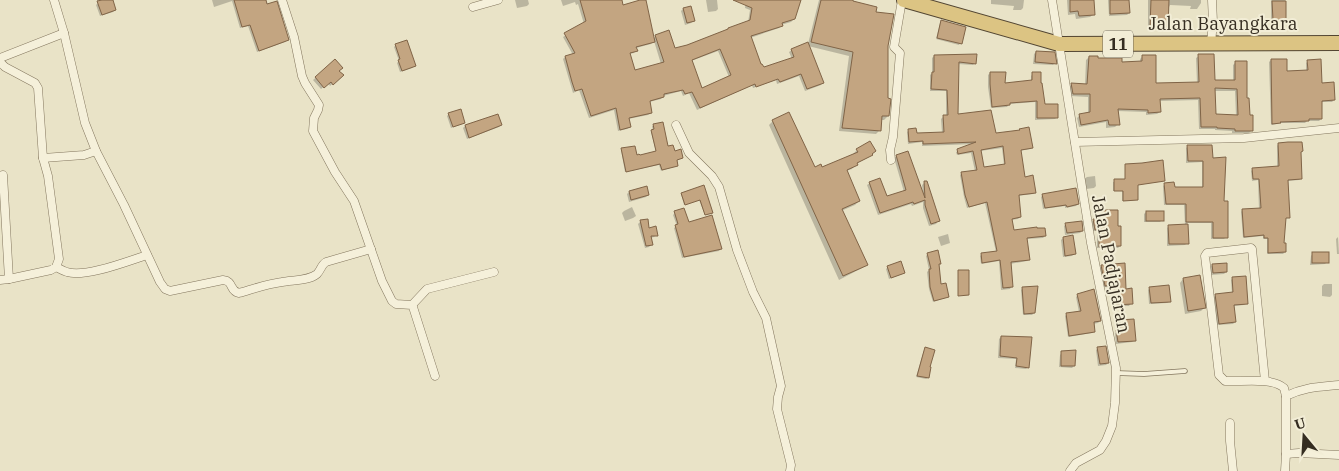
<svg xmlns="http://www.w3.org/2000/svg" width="1339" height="471" font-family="'IBM Plex Serif',serif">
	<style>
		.shadow { fill: #0003; fill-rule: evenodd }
		.building { fill: #c3a581; stroke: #806447; fill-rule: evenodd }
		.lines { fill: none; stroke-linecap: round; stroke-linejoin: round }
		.service-casing { stroke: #83765e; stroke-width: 5.5 }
		.minor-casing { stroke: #83765e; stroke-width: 9 }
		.trunk-casing { stroke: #524532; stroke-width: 16 }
		.service { stroke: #f5f0da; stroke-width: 4 }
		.minor { stroke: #f5f0da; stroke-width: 8 }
		.trunk { stroke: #dcc483; stroke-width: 14 }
		.labels { text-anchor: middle; stroke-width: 4; stroke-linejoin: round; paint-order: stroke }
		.shield { fill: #f2edd6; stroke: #6e6757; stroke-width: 1 }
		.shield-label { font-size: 16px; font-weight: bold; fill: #352d21 }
		.street-label { font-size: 18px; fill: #352d21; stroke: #f2edd6 }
	</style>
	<rect width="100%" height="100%" fill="#e9e3c7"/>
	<!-- shadow -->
	<g class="shadow">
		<polygon points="97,0 98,0 100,7 102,6 100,0 112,0 115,10 113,12 100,16 96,5 98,3"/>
		<polygon points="212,0 266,0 267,5 287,40 285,42 257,52 248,26 240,28 232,1 214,7"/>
		<polygon points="515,0 528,0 529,4 527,6 517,8"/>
		<path d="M561,0H621L622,6L653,39L656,36L675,50L748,22L750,10L745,8L746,0H800L794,19L791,22L781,25L779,28L750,38L763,69L792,59L789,52L792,50L808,44L819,0H852L851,2L875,13L887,46L888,116L884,120H880V130L876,134L839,131L849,56L808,46L823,82L821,85L805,91L799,76L777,84L776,80L753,88L752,85L697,110L689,93L683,96L681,91L663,96L661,99L649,102L651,113L648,115L628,119L630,127L627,129L618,131L614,110L589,118L579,90L573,93L563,59L565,57L573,55L563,37L584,24L578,4L576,5L575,2L563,6ZM654,41L661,64L634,72L629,54L634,53L636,50V48L651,44ZM718,51L729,77L701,90L691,61Z"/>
		<polygon points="706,0 717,0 718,9 716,11 708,12"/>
		<polygon points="991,0 1024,0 1023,8 1021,10 1013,10 1014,6 991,4"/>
		<polygon points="1067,0 1093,0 1094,14 1090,17 1076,19 1075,14 1068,15"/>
		<polygon points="1108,0 1128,0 1129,13 1127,15 1109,16"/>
		<polygon points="1148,0 1201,0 1201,3 1197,9 1190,9 1191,6 1170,5 1168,9 1167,27 1164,30 1148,30"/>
		<polygon points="1271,0 1285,0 1285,19 1283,21 1271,21"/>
		<polygon points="683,9 694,21 691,23 685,25 681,11"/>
		<polygon points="942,21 960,43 959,45 936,39 940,23"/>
		<polygon points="396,45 414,66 412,68 400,72 397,63 399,61 394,47"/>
		<polygon points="1036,52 1055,63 1053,65 1033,64 1034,54"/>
		<path d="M934,56L975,63L973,65L958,64L957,116L995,134L1032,147L1030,149L1019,151L1024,178L1035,192L1033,194L1017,196L1020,217L1018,219L1011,220L1013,231L1045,236L1043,238L1026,239L1028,260L1027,261L1010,264L1011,287L1010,289L1001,290L999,261L981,264L980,256L982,254L996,252L985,203L967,208L964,197L960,175L962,173L975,171L971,153L957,155L956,152L974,144L922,146V142L908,144L907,132L909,130L916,134L942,133L941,119L943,117H946V91H930V75L932,73V58ZM1002,148L1004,165L983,169L980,151Z"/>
		<path d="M1143,56L1155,84L1197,83L1196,58L1199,56L1214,82H1233V65L1236,62L1246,99L1252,130L1249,133H1232V131L1215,130V129H1199L1198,100L1159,101L1160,112L1157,114L1146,115V112L1117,111L1118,124L1115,127L1106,128V122L1079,127L1077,118L1080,115L1088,114V97L1070,96L1069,87L1072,84L1085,85L1086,60L1089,57L1121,64L1140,63V59ZM1214,91H1235L1236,116L1215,115Z"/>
		<polygon points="1271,60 1286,73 1306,72 1306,63 1308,61 1321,84 1334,100 1332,102 1321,102 1321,119 1319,121 1307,121 1305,123 1279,123 1277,124 1271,125 1269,62"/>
		<polygon points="335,61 338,71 342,75 330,86 328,83 321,89 313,80"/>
		<polygon points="990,73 1004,85 1031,82 1031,76 1033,74 1044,105 1057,117 1055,119 1035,120 1035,102 1009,104 1007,107 991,108 988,87 988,75"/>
		<polygon points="449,114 464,122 462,124 451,128 447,116"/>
		<polygon points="773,121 814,169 822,169 854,155 853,154 857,150 875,151 867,158 856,164 852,169 846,171 859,201 855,205 841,211 866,264 862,268 839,280 769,125"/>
		<polygon points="501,125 499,127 467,139 463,128 465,126"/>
		<polygon points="652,126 653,126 667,148 682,158 676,160 676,166 661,171 659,165 625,172 621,150 622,149 636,156 656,152 651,132 653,131"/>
		<polygon points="1278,144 1300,153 1300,179 1299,180 1287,181 1288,217 1285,219 1283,244 1285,252 1283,254 1267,254 1267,239 1263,239 1263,236 1243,238 1241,212 1242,210 1259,210 1258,180 1252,181 1251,171 1253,169 1277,168 1277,146"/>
		<polygon points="1188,146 1212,159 1222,202 1226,237 1224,239 1211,239 1211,223 1187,223 1187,243 1185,245 1167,246 1167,228 1169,226 1185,225 1184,205 1164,205 1163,186 1165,184 1173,188 1202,188 1202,162 1186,163 1186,148"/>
		<polygon points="897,156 923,194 922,185 925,182 938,221 936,224 929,226 923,208 923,202 912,206 911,204 878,215 867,185 870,183 886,198 904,192 894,158"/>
		<polygon points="1125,165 1163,181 1137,185 1137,200 1122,201 1122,191 1113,191 1113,182 1125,181"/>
		<polygon points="1095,176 1096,186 1094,188 1086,189 1084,179 1087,177"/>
		<polygon points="703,187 711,213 705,215 699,200 684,205 681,194"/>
		<polygon points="629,192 648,195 646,197 629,202 627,194"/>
		<polygon points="1043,195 1078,204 1076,206 1065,208 1065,206 1043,209 1041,197"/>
		<polygon points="632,207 636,216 633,218 625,221 622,213 624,211"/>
		<polygon points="1096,211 1120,246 1118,248 1097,248 1097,231 1093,231 1091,222 1094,220 1094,213"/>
		<polygon points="1146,212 1162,220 1160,222 1144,222 1144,214"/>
		<polygon points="675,213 689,224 721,248 719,251 682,258 674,228 677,226 673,215"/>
		<polygon points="647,220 648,229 656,235 654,237 650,238 651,245 649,247 645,248 638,224 640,222"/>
		<polygon points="1066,224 1082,231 1080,233 1065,235 1064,226"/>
		<polygon points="948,234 950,243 941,246 938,237"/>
		<polygon points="1338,237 1339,254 1337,254 1336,239"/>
		<polygon points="1063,238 1074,254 1072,256 1063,257 1061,240"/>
		<polygon points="1313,253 1327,262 1325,264 1310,265 1311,256"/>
		<polygon points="928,254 940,264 938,265 940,285 947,296 945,298 933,302 929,289 927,272 929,270 926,256"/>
		<polygon points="1212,265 1226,272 1224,274 1211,275 1210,267"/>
		<polygon points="1102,266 1125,290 1131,303 1129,306 1114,306 1113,287 1104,287 1100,268"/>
		<polygon points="888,267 904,272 902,274 889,279 886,269"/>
		<polygon points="1199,277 1204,308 1201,311 1185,314 1180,283 1183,279"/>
		<polygon points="1233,278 1246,303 1244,305 1233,306 1235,322 1233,324 1217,325 1214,297 1216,295 1232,294 1231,280"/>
		<polygon points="1324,284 1332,284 1332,295 1330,297 1322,296 1322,286"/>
		<polygon points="1023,288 1034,313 1032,315 1023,315 1021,290"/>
		<polygon points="1150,288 1170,301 1167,303 1149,304 1148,290"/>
		<polygon points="1078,295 1100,321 1098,323 1093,324 1094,331 1092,333 1068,337 1065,316 1067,314 1079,312 1076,297"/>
		<polygon points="1121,321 1134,340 1132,342 1116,344 1115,333 1119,331 1119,323"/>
		<polygon points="1001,337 1028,367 1026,369 1015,368 1016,359 998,358 999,339"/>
		<polygon points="1098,348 1108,363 1106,365 1098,366 1096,350"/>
		<polygon points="925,349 929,368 928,378 926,379 916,377 924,350"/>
		<polygon points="1062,353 1074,366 1072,368 1059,367 1060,355"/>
	</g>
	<!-- building -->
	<g class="building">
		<polygon points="102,0 113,0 116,10 102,15 97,1"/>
		<polygon points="234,0 266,0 267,4 277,1 289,40 259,51 250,25 242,27"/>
		<path d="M580,0H622L623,5L640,0H646L655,42L636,47L638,51L630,53L635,70L664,62L655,35L669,30L675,48L687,45L728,29V28L750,20L752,8L733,0H801L795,19L782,23L783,26L751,36L761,64H762L764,67L794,57L791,49L808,42L824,83L807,89L801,74L780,82L778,79L756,87L755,84L700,108L692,92L685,94L683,90L664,94V97L650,101L652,113L629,118L631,127L620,130L616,108L591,116L582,89L575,91L572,82L565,56L575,53L564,33L586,21ZM720,49L731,75L702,88L692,60Z"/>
		<polygon points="821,0 853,0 853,1 877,7 876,12 894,14 888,46 888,98 891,99 889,116 882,116 881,131 842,128 853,52 811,42"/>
		<polygon points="1070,0 1094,0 1095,15 1079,16 1078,11 1070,12"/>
		<polygon points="1110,0 1129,0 1130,13 1110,14"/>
		<polygon points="1151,0 1169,0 1168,28 1150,27"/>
		<polygon points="1272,1 1286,1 1286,20 1273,20"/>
		<polygon points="691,6 695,21 687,23 683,8"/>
		<polygon points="941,20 966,27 962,44 937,38"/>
		<polygon points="407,40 416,66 402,71 398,60 400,59 395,44"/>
		<polygon points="1036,51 1055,52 1057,64 1035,62"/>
		<path d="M977,54L976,64L959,62L958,114L991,110L996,133L1020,130L1019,129L1029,127L1033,148L1021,150L1025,177L1033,175L1036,193L1019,195L1021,217L1012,219L1014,230L1037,227V228H1045L1046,236L1027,238L1030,260L1011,262L1013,287L1003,288L1000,260L982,263L981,253L997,251L987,202L969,207L965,195L961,172L977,170L973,151L958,154L957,149L976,142L923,144V141L909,142L908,129L916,128L917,133L944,132L943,115H948L947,90L931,89L932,72H934V55ZM1003,146L1005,164L984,167L981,150Z"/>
		<path d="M1198,54H1214L1215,80H1235V61H1247V98H1249L1250,115H1253V131H1235V129L1217,128V127H1201L1200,98L1160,99L1161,112L1148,113V110L1118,109L1120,125H1109L1108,120L1081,125L1079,114L1090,112V94H1073L1071,83L1087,84L1089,56H1098V58H1122V62L1142,61V55H1156V83L1199,82ZM1215,88L1237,89L1238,115L1216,114Z"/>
		<polygon points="335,59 343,68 339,71 344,75 333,85 331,82 324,88 315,77"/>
		<polygon points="1271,59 1287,59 1287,71 1308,70 1307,60 1321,59 1322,83 1334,82 1335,100 1322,101 1322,119 1309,119 1309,121 1280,122 1281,123 1272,124"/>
		<polygon points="990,72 1006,72 1005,83 1032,80 1032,72 1041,72 1041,83 1042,83 1045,104 1058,104 1058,118 1037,118 1037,101 1010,103 1010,105 992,107 990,84"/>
		<polygon points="461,109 465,123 453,127 448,113"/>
		<polygon points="789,112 815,167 821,164 822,167 858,152 856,149 870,141 876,151 872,154 873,155 857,163 858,165 847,170 860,201 842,209 868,265 843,276 772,120"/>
		<polygon points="498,114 502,125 469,138 465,125"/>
		<polygon points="663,122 668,146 673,145 675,151 681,149 683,158 677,160 678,166 662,170 660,164 626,172 621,148 635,146 637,155 639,154 640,155 656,151 651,130 654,129 653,124"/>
		<polygon points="1288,142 1302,142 1303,151 1301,152 1302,179 1288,180 1290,218 1286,218 1284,243 1286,243 1286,252 1268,253 1268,238 1264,238 1264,235 1244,237 1242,209 1261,208 1259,179 1253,179 1252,168 1279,166 1278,143"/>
		<polygon points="1187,145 1212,145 1213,158 1226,157 1224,201 1228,201 1228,238 1213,238 1213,222 1186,222 1186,204 1166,204 1164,183 1174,182 1175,187 1203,187 1203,161 1188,161"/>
		<polygon points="908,151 925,198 924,181 927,181 940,221 931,224 925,205 925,200 914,204 913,202 880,213 869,182 880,178 887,196 906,190 896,155"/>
		<polygon points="1163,160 1165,181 1138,185 1138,200 1123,201 1123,191 1114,191 1114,179 1125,179 1125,164 1142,163"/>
		<polygon points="704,185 713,213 705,215 700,200 685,205 681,193"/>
		<polygon points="647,186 649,195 631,200 629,191"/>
		<polygon points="1076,188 1079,204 1067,207 1066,205 1045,208 1042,194"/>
		<polygon points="684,208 689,222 712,215 722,249 684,257 675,225 678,224 674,211"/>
		<polygon points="1095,210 1118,210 1118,226 1121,226 1121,246 1099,247 1099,229 1095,230 1093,219 1095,219"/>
		<rect x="1146" y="211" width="18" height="10"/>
		<polygon points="648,219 649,228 656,226 658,236 651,236 653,245 646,246 640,220"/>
		<polygon points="1082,221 1083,231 1067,233 1065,223"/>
		<polygon points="1188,224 1189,244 1169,244 1168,225"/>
		<polygon points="1073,235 1076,254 1065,256 1063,237"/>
		<polygon points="938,250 941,264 939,264 941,284 946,283 949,297 934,301 930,287 929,269 931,269 927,253"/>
		<rect x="1312" y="252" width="17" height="11"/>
		<polygon points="901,261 905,273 891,278 887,266"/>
		<polygon points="1125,263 1126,289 1132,288 1133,304 1115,305 1114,285 1105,286 1101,265"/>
		<polygon points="1227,263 1227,272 1213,273 1212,264"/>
		<polygon points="958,270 969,270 969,295 958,296"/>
		<polygon points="1200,275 1206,308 1188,311 1183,278"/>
		<polygon points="1246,276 1248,304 1234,305 1236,322 1219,324 1215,294 1233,292 1232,277"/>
		<polygon points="1169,285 1171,302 1151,303 1149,287"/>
		<polygon points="1038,286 1035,313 1024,314 1022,287"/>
		<polygon points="1094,289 1101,321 1094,322 1095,332 1069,336 1066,313 1081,311 1077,294"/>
		<polygon points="1134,319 1136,341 1118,342 1116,330 1121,329 1120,320"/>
		<polygon points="1001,336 1032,337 1029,368 1016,366 1017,358 1000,356"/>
		<polygon points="1106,346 1109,363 1100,364 1097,347"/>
		<polygon points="925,347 935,350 930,367 931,367 929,378 917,376"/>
		<polygon points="1076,350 1075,366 1061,366 1061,351"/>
	</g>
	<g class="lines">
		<defs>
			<polyline id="service" points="1116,373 1144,374 1185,371"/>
			<g id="minor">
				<path d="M54,0L64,33L85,123L96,151L124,205L160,282L165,289L170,291L223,280C234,281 229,291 239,293C253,289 267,284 282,282C291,280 309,281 317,274C321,270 321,265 326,262L371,249"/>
				<polyline points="282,0 294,37 302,76 305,83 319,105 318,110 314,118 313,131 335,172 354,201 382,281 392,301 396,304 412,305 413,307 435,376"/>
				<polyline points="1052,0 1091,243 1116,368 1115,403 1112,426 1106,441 1100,450 1076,463 1070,471"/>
				<polyline points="473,7 498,0"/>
				<polyline points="1211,43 1213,22 1212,0"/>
				<polyline points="0,58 64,33"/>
				<polyline points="0,62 5,67 35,83 38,88 43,158 48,176 59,259 56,267 51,270 9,279 0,280"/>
				<polyline points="676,125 689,153 712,176 719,187 737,250 753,292 766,318 781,386 778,397 777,409 791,465 790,471"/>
				<polyline points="1075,142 1244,138 1339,128"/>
				<polyline points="43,158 84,155 96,151"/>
				<polyline points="891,160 890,150 893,137 900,53 894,47 902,0"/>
				<polyline points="3,175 9,279"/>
				<path d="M56,267C60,269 63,271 67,272C85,278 128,261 147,255"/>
				<polyline points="412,305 427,289 494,272"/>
				<path d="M1265,381L1252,249L1251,248L1207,253L1205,256L1219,375L1225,381C1242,382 1272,377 1284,388L1286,396V454L1299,453L1339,455"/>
				<path d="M1286,396C1304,387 1319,387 1339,385"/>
				<polyline points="1230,423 1230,441 1233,471"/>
				<polyline points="1285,471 1286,454"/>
			</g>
			<polyline id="trunk" points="904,0 1059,44 1339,43"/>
		</defs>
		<!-- service casing -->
		<use href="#service" class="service-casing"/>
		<!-- minor casing -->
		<use href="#minor" class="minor-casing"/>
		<!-- trunk casing -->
		<use href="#trunk" class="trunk-casing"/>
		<!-- service -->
		<use href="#service" class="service"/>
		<!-- minor -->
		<use href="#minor" class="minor"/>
		<!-- trunk -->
		<use href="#trunk" class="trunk"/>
	</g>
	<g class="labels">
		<!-- shield labels -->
		<rect class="shield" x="1103" y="30.5" width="30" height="27" rx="4"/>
		<g class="shield-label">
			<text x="1118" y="50">11</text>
		</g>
		<!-- street labels -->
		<g class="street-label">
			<text x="1223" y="30">Jalan Bayangkara</text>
			<text transform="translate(1111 264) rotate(79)" y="6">Jalan Padjajaran</text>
		</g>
	</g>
	<!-- north arrow -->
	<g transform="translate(1304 436) rotate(342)" stroke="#f2edd6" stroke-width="4" paint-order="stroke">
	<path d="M0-4L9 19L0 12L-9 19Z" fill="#352d21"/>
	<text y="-8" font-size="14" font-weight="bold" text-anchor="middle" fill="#352d21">U</text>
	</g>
</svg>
